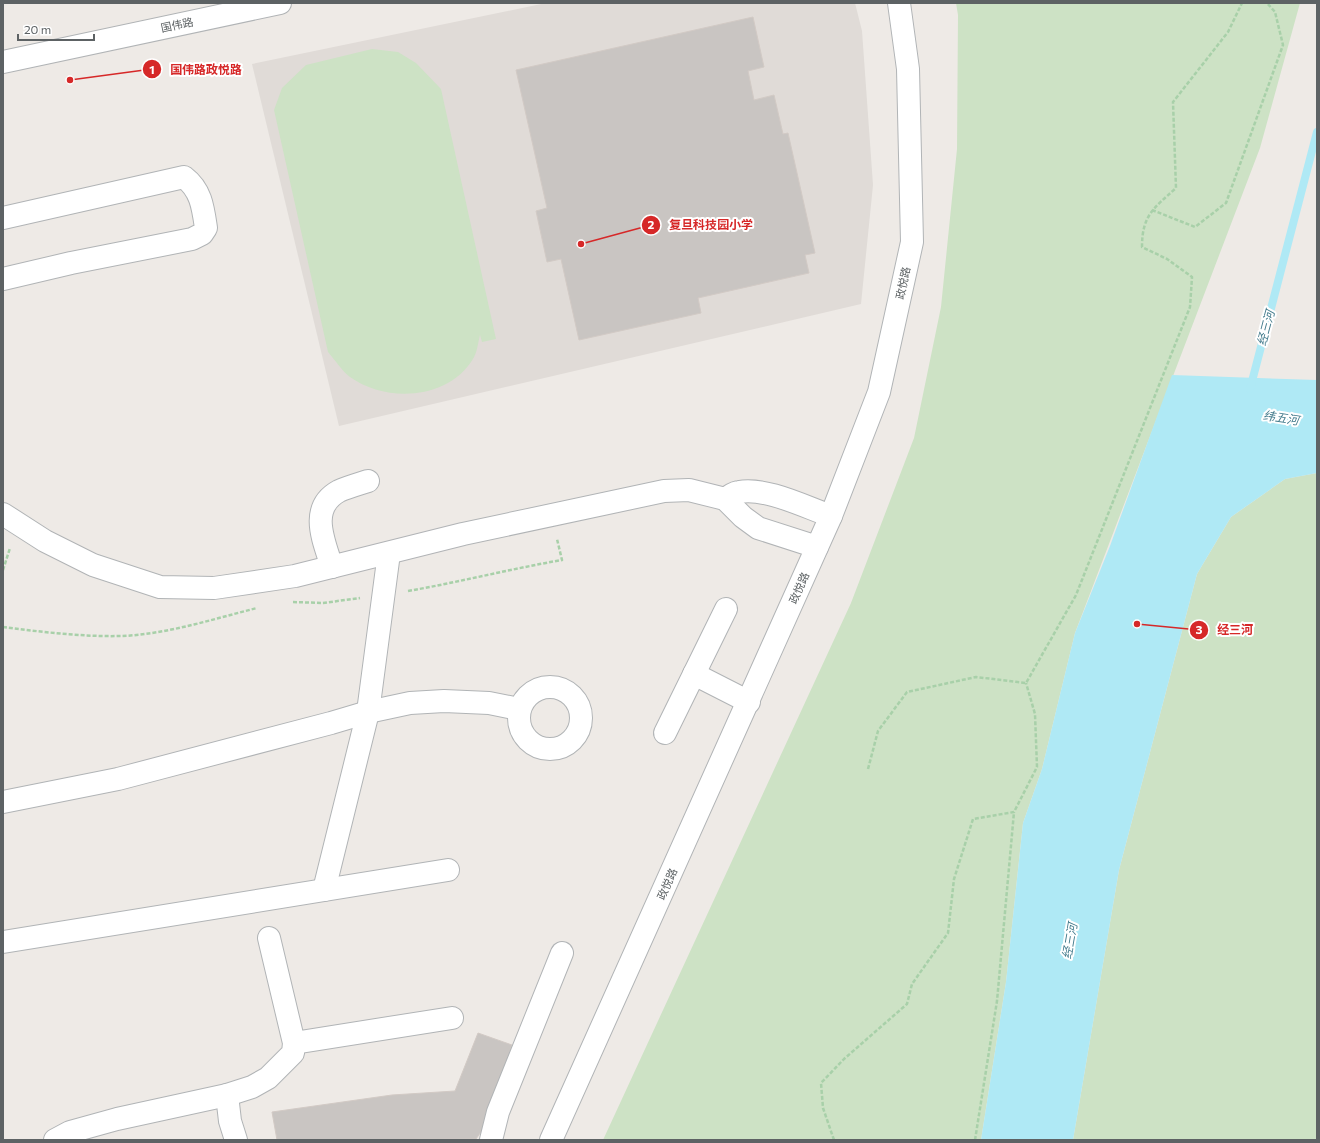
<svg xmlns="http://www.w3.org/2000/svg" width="1320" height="1143" font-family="Commissioner,'Noto Sans SC',sans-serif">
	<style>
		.education { fill: #e0dbd7 }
		.green { fill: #cde2c5 }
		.water { fill: #afe9f5 }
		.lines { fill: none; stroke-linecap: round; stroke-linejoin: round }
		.stream { stroke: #afe9f5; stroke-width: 8 }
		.building { fill: #c9c5c2; stroke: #d2cac5 }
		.minor-casing { stroke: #b1b4b6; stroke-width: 24 }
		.path { stroke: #a8d0a9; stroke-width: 2.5; stroke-dasharray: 4 2; stroke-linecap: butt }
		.minor { stroke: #fff; stroke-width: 22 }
		.labels { text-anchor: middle; stroke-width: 4; stroke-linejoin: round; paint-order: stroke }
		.street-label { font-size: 11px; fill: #5d6264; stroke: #fff }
		.water-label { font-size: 12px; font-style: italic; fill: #437b8c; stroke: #fff }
		.leader { fill: none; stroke: #d62828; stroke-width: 1.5 }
		.callout-dot { fill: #d62828; stroke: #fff; stroke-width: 1.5 }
		.mark-label { font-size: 12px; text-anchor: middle; font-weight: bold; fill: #fff }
		.callout-label { font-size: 12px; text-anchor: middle; font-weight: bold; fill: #d62828; stroke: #fff; stroke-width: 4; stroke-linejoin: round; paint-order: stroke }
	</style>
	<rect width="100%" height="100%" fill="#eeeae6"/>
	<!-- education -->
	<polygon class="education" points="546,3 855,3 862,31 873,185 861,304 339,426 252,64"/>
	<!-- green -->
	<g class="green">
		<polygon points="956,3 1300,3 1260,148 1075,633 1042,769 1023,823 1006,982 981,1140 603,1140 851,603 914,438 941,307 957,149 958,15"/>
		<path d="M372,49L398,52L416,63L441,89L496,339L482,342L480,335C478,343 477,353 473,359C448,400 386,403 350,377C342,371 335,360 328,352L274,110L282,88L306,65Z"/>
		<polygon points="1317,473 1317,1140 1073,1140 1119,870 1197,574 1231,517 1285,479"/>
	</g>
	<!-- water -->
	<polygon class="water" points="1172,375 1317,380 1317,473 1285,479 1231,517 1197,574 1119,870 1073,1140 981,1140 1006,982 1023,823 1042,769 1075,633 1110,546"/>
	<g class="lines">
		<!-- stream -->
		<polyline class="stream" points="1250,389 1317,132"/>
	</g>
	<!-- building -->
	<g class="building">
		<polygon points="753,17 764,67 748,71 754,100 774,95 783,134 788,133 815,253 805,255 809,273 698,298 701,313 579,340 561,259 547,262 536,211 547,208 516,70"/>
		<polygon points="478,1033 512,1045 486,1125 476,1139 277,1140 272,1112 392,1095 455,1091"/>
	</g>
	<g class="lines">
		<defs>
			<g id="minor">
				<polyline points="3,62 280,3"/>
				<path d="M3,218L184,177C201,190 203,207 206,228L202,234L192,239L71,263L3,279"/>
				<path d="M725,499C730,496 734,492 739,492C766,487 805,507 831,516"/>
				<polyline points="3,514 45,541 93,565 160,587 214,588 295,576 463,534 664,491 689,490 725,499 743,517 758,528 817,547"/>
				<path d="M332,567C324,541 308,508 339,491C348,487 359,484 368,481"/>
				<polyline points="694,674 749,702"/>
				<circle cx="550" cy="718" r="31"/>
				<polyline points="665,733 726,609"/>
				<polyline points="3,802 118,779 331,723 368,712 410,703 444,701 489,703 519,709"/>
				<polyline points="324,890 368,712 389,553"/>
				<polyline points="3,942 448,870"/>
				<polyline points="294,1043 452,1018"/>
				<polyline points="227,1095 230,1121 236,1140"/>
				<polyline points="55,1140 70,1132 117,1119 227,1095 252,1087 268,1078 293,1053 294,1043 269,938"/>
				<polyline points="491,1140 498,1112 562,953"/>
				<polyline points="551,1140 831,516 879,392 912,242 908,69 899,3"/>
			</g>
		</defs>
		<!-- minor casing -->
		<use href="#minor" class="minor-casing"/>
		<!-- path -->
		<g class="path">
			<polyline points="1152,210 1195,227 1226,203 1283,45 1275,12 1267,3"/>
			<polyline points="3,570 10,548"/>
			<path d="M408,591C460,582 510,569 562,560L557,539"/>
			<polyline points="293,602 323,603 360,598"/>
			<path d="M3,627C42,632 83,637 122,636C168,634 213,619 257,608"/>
			<path d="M868,769L878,731L907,692L976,677L1026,683L1076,595L1190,307L1192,277L1167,259L1142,247C1142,215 1154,208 1176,188L1173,102L1228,32L1242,3"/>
			<polyline points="834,1140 823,1108 821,1083 844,1059 907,1004 912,984 948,933 954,879 973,819 1014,812 1037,767 1035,714 1026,683"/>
			<polyline points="975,1140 997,1001 1014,812"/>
		</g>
		<!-- minor -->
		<use href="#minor" class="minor"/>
	</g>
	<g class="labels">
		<!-- street labels -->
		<g class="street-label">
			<text transform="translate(177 25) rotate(-12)" y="4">国伟路</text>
			<text transform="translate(903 283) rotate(-78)" y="4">政悦路</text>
			<text transform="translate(799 588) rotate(-66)" y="4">政悦路</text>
			<text transform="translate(667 884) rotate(-66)" y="4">政悦路</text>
		</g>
		<!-- water labels -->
		<g class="water-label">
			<text transform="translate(1266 328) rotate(-75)" y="4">经三河</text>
			<text transform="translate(1281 418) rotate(9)" y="4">纬五河</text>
			<text transform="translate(1070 941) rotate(-80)" y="4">经三河</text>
		</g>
	</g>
	<!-- callouts -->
	<path class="leader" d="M70 80L152 69M581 244L651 225M1137 624L1199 630"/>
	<g class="callout-dot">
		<circle cx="70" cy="80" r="4"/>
		<circle cx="581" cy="244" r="4"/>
		<circle cx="1137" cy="624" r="4"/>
		<circle cx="152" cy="69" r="10"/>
		<circle cx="651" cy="225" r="10"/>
		<circle cx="1199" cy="630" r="10"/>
	</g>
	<g class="mark-label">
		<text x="152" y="74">1</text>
		<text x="651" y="229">2</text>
		<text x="1199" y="634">3</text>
	</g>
	<g class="callout-label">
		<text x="206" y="74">国伟路政悦路</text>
		<text x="711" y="229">复旦科技园小学</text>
		<text x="1235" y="634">经三河</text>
	</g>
	<!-- border -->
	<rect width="1320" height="1143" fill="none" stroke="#5d6264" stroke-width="8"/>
	<!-- scale -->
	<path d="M18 34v6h76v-6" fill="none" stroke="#5d6264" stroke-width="2"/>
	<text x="24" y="34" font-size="12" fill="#5d6264" stroke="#ffffff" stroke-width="3" paint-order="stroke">20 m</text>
</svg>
